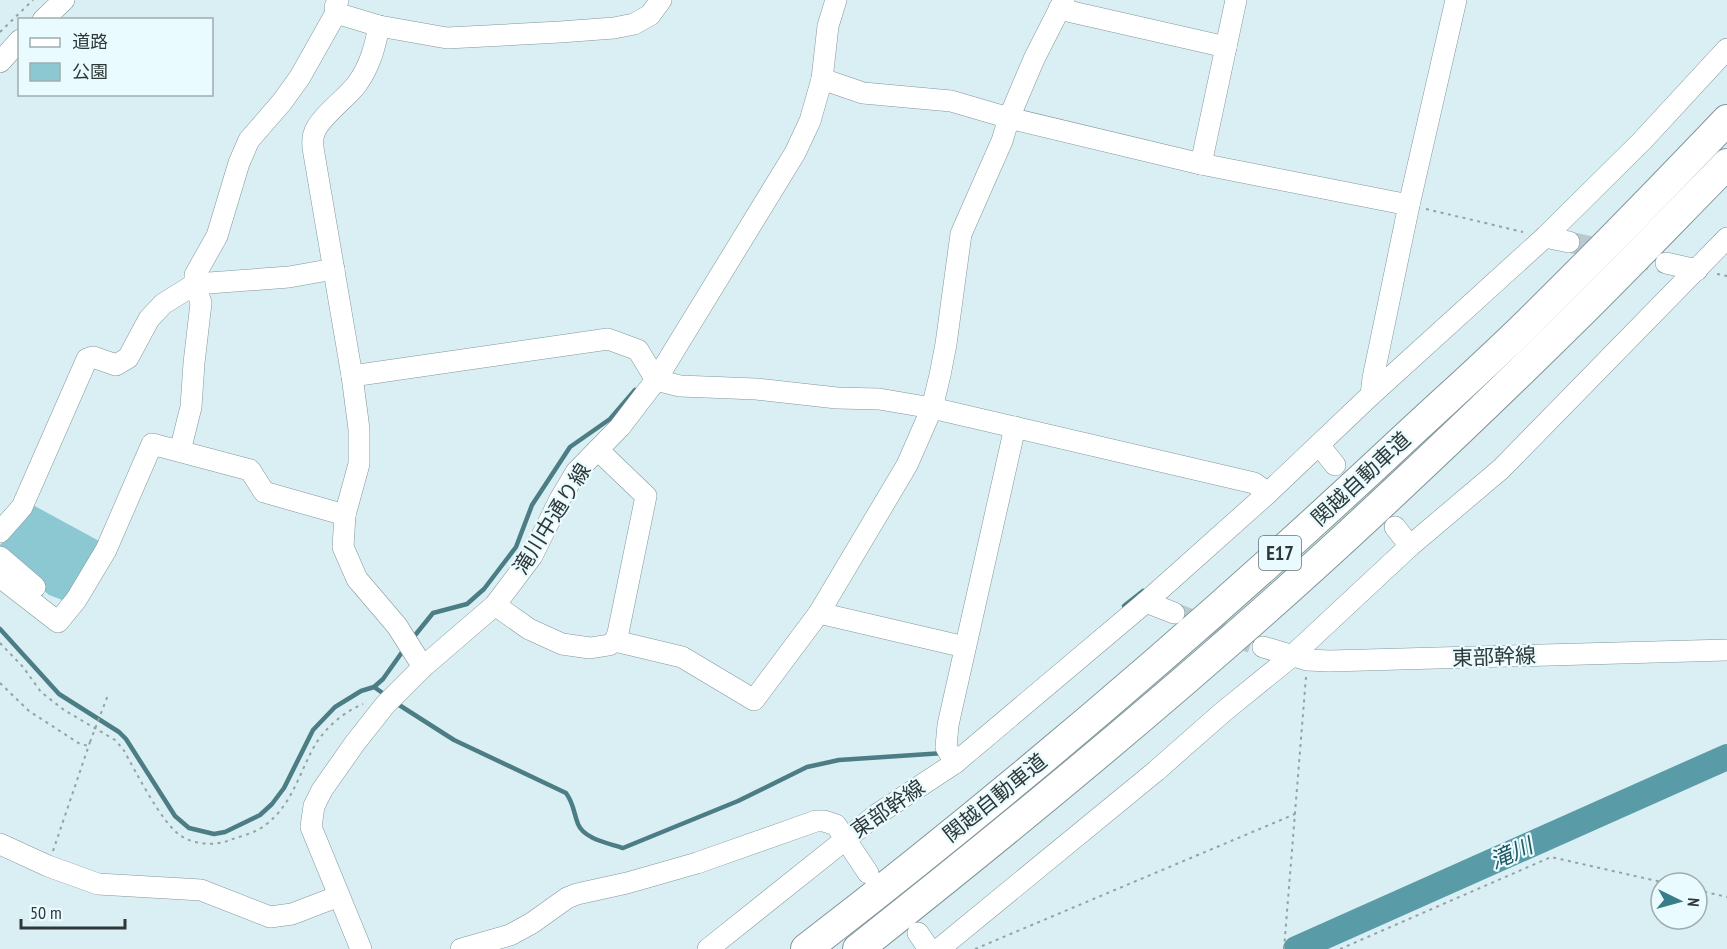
<svg xmlns="http://www.w3.org/2000/svg" width="1727" height="949" font-family="'PT Sans Narrow','Noto Sans JP',sans-serif">
	<style>
		.green { fill: #8bc8d2 }
		.lines { fill: none; stroke-linecap: round; stroke-linejoin: round }
		.stream { stroke: #4c7d85; stroke-width: 4.5 }
		.river { stroke: #599ba6; stroke-width: 26 }
		.minor-tunnel { stroke: #b7cace; stroke-width: 21; stroke-dasharray: 21 10; stroke-linecap: butt }
		.minor-casing { stroke: #82979b; stroke-width: 22 }
		.highway-casing { stroke: #82979b; stroke-width: 32 }
		.path { stroke: #92a2a5; stroke-width: 2; stroke-dasharray: 3 4.5; stroke-linecap: butt }
		.minor { stroke: #fff; stroke-width: 21 }
		.highway { stroke: #fff; stroke-width: 30 }
		.path-bridge { stroke: #92a2a5; stroke-width: 2; stroke-dasharray: 3 4.5; stroke-linecap: butt }
		.labels { text-anchor: middle; stroke-width: 4.5; stroke-linejoin: round; paint-order: stroke }
		.shield { fill: #e9fbfe; stroke: #677274; stroke-width: 1.5 }
		.shield-label { font-size: 20px; font-weight: bold; fill: #2f3839 }
		.street-label { font-size: 21px; fill: #2f3839; stroke: #e9fbfe }
		.water-label { font-size: 22px; font-style: italic; fill: #205861; stroke: #e9fbfe }
	</style>
	<rect width="100%" height="100%" fill="#d9eff3"/>
	<!-- green -->
	<polygon class="green" points="31,504 101,542 65,601 49,595 0,552 0,545 26,516"/>
	<g class="lines">
		<!-- stream -->
		<g class="stream">
			<polyline points="1124,606 1143,591"/>
			<polyline points="0,629 59,694 119,732 126,739 175,816 189,828 214,834 225,832 260,815 272,804 284,788 313,730 335,707 361,691 374,687 383,679 405,648"/>
			<polyline points="412,639 433,613 467,604 484,589 516,547 532,505 570,447 610,419 635,390"/>
			<polyline points="374,687 387,696"/>
			<path d="M396,703L454,740L566,793C574,804 573,811 578,824C584,839 608,843 623,848L738,801L807,767L839,760L944,753"/>
		</g>
		<!-- river -->
		<polyline class="river" points="1296,949 1727,757"/>
		<!-- minor-tunnel -->
		<g class="minor-tunnel">
			<polyline points="1569,242 1666,263"/>
			<polyline points="1174,613 1263,647"/>
		</g>
		<defs>
			<g id="minor">
				<polyline points="1059,9 1226,47"/>
				<polyline points="336,13 379,26 447,38 560,32 614,28 634,24 650,15 661,0"/>
				<polyline points="43,20 64,0"/>
				<path d="M379,26C375,47 370,66 357,84C347,98 318,118 314,134C312,138 313,144 313,148L352,376L359,429V464L345,515L343,547L357,579L397,626L423,667"/>
				<polyline points="0,62 20,40"/>
				<polyline points="822,79 863,93 951,101 1009,118 1201,164 1409,205"/>
				<polyline points="1201,164 1236,0"/>
				<polyline points="1545,237 1569,242"/>
				<polyline points="1666,263 1697,270"/>
				<polyline points="352,376 608,339 638,350 656,380 680,386 756,389 837,398 879,399 932,408 1254,483 1268,493"/>
				<polyline points="1371,395 1373,378 1409,205 1456,0"/>
				<polyline points="1319,445 1335,465"/>
				<polyline points="180,451 191,407 194,363 201,303 195,284 195,275 217,236 239,163 249,140 282,102 300,77 336,13 335,7 338,0"/>
				<polyline points="1395,527 1410,546"/>
				<polyline points="0,532 22,507 87,359 93,357 116,365 128,358 149,319 163,304 195,284 289,277 334,269"/>
				<polyline points="0,557 35,587"/>
				<polyline points="0,577 58,622 76,600 106,550 152,444 250,470 264,492 345,515"/>
				<polyline points="1146,602 1174,613"/>
				<polyline points="495,605 529,629 562,644 590,648 609,645 615,641 618,633 646,496 598,450"/>
				<polyline points="819,613 965,647"/>
				<polyline points="615,641 682,657 754,700 819,613 907,465 932,408 940,375 946,344 961,234 1002,141 1009,118 1034,59 1064,0"/>
				<polyline points="1263,647 1307,660 1330,661 1727,650"/>
				<polyline points="955,763 946,747 948,725 1015,427"/>
				<polyline points="0,844 48,866 98,884 201,890 270,917 292,914 339,896"/>
				<polyline points="918,933 929,949"/>
				<polyline points="361,949 311,827 314,806 322,790 355,743 385,705 423,667 495,605 532,556 560,499 576,472 620,427 656,380 795,153 810,121 822,79 828,26 836,0"/>
				<polyline points="461,949 510,935 532,923 567,898 577,894 627,883 697,863 816,821 824,821 836,825 868,873"/>
				<polyline points="708,949 876,815 955,763 1146,602 1268,493 1371,395 1545,237 1642,141 1727,49"/>
				<polyline points="939,949 1156,771 1223,712 1292,656 1410,546 1501,469 1727,238"/>
			</g>
			<g id="highway">
				<path d="M806,949C1015,788 1215,616 1408,435C1450,396 1494,357 1535,316C1600,252 1664,186 1727,120"/>
				<path d="M858,949C1035,809 1209,665 1374,511C1434,455 1494,398 1553,340C1612,283 1669,223 1727,164"/>
			</g>
		</defs>
		<!-- minor casing -->
		<use href="#minor" class="minor-casing"/>
		<!-- highway casing -->
		<use href="#highway" class="highway-casing"/>
		<!-- path -->
		<g class="path">
			<polyline points="0,32 33,0"/>
			<polyline points="1426,209 1523,232"/>
			<polyline points="1717,274 1727,276"/>
			<path d="M0,643L23,667L41,692L64,710L115,740L123,749C135,770 162,824 181,836C195,845 216,846 230,840C241,836 255,833 264,826C292,806 299,773 315,745C325,728 345,711 363,704"/>
			<polyline points="0,683 29,711 80,744 89,746"/>
			<polyline points="53,851 90,742"/>
			<polyline points="1697,890 1727,897"/>
			<polyline points="975,949 1295,814"/>
			<polyline points="1284,949 1306,677"/>
			<polyline points="1340,949 1551,857 1666,883"/>
		</g>
		<!-- minor -->
		<use href="#minor" class="minor"/>
		<!-- highway -->
		<use href="#highway" class="highway"/>
		<!-- path-bridge -->
		<polyline class="path-bridge" points="90,742 108,695"/>
	</g>
	<g class="labels">
		<!-- shield labels -->
		<rect class="shield" x="1259" y="536" width="42" height="34" rx="4.5"/>
		<g class="shield-label">
			<text x="1280" y="560">E17</text>
		</g>
		<!-- street labels -->
		<g class="street-label">
			<text transform="translate(1361 479) rotate(-43)" y="7">関越自動車道</text>
			<text transform="translate(552 519) rotate(-58)" y="7">滝川中通り線</text>
			<text transform="translate(1494 657) rotate(-2)" y="7">東部幹線</text>
			<text transform="translate(995 798) rotate(-39)" y="7">関越自動車道</text>
			<text transform="translate(888 809) rotate(-35)" y="7">東部幹線</text>
		</g>
		<!-- water labels -->
		<g class="water-label">
			<text transform="translate(1511 853) rotate(-24)" y="8">滝川</text>
		</g>
	</g>
	<!-- legend -->
	<rect x="18" y="18" width="195" height="78" fill="#e9fbfe" stroke="#9fadaf" stroke-width="1.5"/>
	<rect x="30" y="38" width="30" height="9" fill="#ffffff" stroke="#9fadaf" stroke-width="1.5"/>
	<text x="72" y="48" font-size="18" fill="#2f3839">道路</text>
	<rect x="30" y="63" width="30" height="18" fill="#8bc8d2" stroke="#9fadaf" stroke-width="1.5"/>
	<text x="72" y="78" font-size="18" fill="#2f3839">公園</text>
	<!-- north arrow -->
	<g transform="translate(1679 901) rotate(95)"><circle r="28" fill="#e9fbfe" stroke="#9fadaf" stroke-width="1.5"/>
	<path d="M0-4.5L10 22L0 15L-10 22Z" fill="#377e89"/>
	<text y="-9" font-size="16" font-weight="bold" text-anchor="middle" fill="#2f3839">N</text>
	</g>
	<!-- scale -->
	<path d="M21 919v9h104v-9" fill="none" stroke="#2f3839" stroke-width="3"/>
	<text x="30" y="919" font-size="18" fill="#2f3839" stroke="#e9fbfe" stroke-width="4.5" paint-order="stroke">50 m</text>
</svg>
